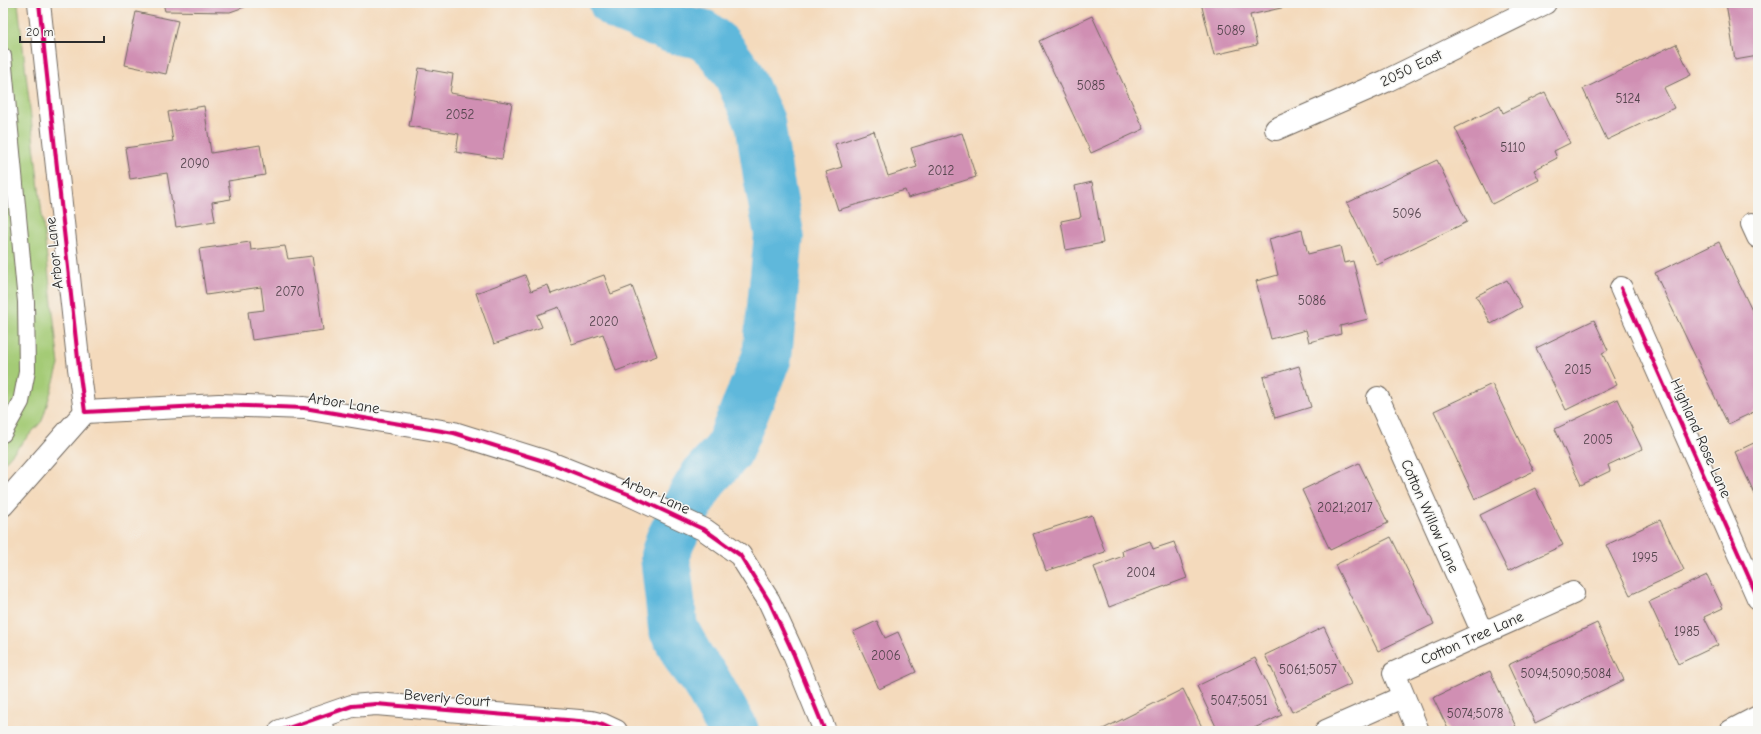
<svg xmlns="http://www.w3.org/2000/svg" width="1761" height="734" font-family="'Comic Neue',sans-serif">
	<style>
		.green { fill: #a4cb76; stroke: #687b50 }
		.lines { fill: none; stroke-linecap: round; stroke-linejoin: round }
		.river { stroke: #5eb8db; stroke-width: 50 }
		.building { fill: #d08fb3 }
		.service-casing { stroke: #71685e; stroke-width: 18 }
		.minor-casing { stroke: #71685e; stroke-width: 24 }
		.secondary-casing { stroke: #71685e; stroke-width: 24 }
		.service { stroke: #fff; stroke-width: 16 }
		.minor { stroke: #fff; stroke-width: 22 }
		.secondary { stroke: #fff; stroke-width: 22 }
		.cycleway-casing { stroke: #f6f6f2; stroke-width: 6 }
		.cycleway { stroke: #d6006c; stroke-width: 4 }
		.labels { text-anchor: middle; stroke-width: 3; stroke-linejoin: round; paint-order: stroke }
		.number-label { font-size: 13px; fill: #54444d }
		.street-label { font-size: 15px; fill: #2b2b2b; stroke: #f6f6f2 }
	</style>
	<rect width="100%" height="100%" fill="#f6f6f2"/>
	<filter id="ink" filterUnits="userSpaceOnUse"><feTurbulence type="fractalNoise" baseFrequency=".025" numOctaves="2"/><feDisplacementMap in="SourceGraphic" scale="8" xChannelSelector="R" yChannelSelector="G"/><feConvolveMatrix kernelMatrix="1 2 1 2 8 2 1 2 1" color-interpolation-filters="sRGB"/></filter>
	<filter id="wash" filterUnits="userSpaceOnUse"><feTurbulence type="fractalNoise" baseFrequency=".012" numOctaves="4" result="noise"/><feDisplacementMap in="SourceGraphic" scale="16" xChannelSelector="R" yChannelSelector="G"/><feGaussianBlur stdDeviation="0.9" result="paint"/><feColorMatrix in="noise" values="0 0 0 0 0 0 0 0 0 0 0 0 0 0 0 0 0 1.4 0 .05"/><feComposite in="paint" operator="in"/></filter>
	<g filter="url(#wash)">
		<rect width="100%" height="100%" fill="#f4dabc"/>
		<!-- green -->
		<polygon class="green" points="3,3 18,3 59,365 42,421 3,464"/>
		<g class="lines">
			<!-- river -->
			<polyline class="river" points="614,3 622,8 674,29 702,34 718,47 738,74 760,122 768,176 779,234 767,357 728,451 705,476 692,497 670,541 665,556 673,628 690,660 706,681 734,731"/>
		</g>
		<g id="blocks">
			<!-- building -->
			<g class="building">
				<polygon points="163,3 246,3 247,6 230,12 165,11"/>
				<polygon points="1201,3 1299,3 1299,4 1250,15 1257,45 1214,55"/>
				<polygon points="1726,3 1758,3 1758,56 1735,60"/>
				<polygon points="136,12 178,21 166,74 125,65"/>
				<polygon points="1092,16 1144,129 1091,153 1039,41"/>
				<polygon points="1676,44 1691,75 1664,88 1674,108 1607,140 1583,89"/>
				<polygon points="419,68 453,74 450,93 512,103 502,159 456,152 459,134 409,126"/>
				<polygon points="1545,92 1570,143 1554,151 1557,158 1534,170 1539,180 1492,204 1455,128 1500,106 1503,113"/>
				<polygon points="204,106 211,153 260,145 265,175 228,181 231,199 212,202 215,221 176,227 167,173 130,179 125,148 173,141 168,112"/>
				<polygon points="874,131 888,176 917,167 911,148 962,133 976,177 908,198 905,190 838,210 826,172 842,167 835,144"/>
				<polygon points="1437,160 1467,222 1377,265 1347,203"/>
				<polygon points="1092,182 1103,243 1066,250 1061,221 1081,217 1075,186"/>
				<polygon points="1302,230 1308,254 1340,246 1344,263 1353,261 1368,319 1340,326 1341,334 1309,342 1306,330 1271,339 1256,281 1278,275 1269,239"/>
				<polygon points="250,242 251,250 285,246 288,259 312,256 323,330 252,340 248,312 264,310 261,287 206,295 199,249"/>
				<polygon points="1719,242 1758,323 1758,410 1728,424 1655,273"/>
				<polygon points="525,275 531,291 548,285 551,294 604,275 611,294 632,286 657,356 616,371 603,334 572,344 559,307 537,315 542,327 494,344 476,293"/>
				<polygon points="1507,280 1522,307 1491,324 1476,296"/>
				<polygon points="1594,320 1608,350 1602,353 1617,385 1566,410 1536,348"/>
				<polygon points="1299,366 1311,407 1275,418 1263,377"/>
				<polygon points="1492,384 1534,471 1475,499 1434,411"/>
				<polygon points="1618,399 1642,449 1608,465 1610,471 1581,485 1555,429"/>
				<polygon points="1758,441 1758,501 1735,452"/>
				<polygon points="1359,463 1388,523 1330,550 1302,490"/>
				<polygon points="1535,488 1563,545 1508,571 1480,515"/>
				<polygon points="1092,515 1105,552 1046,571 1033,534"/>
				<polygon points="1660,520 1684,570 1630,595 1606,545"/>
				<polygon points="1391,537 1434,624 1378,651 1335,565"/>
				<polygon points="1150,541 1153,549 1174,542 1187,578 1109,607 1094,567 1123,556 1122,551"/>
				<polygon points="1707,575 1723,608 1704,617 1718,645 1678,664 1649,602"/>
				<polygon points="877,621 885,638 898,632 916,672 879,689 853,632"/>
				<polygon points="1597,623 1624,680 1535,723 1508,665"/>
				<polygon points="1324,627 1351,684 1292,712 1265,655"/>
				<polygon points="1255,658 1282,715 1248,731 1218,731 1197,686"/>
				<polygon points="1490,671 1517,729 1513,731 1449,731 1433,698"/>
				<polygon points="1183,689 1204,731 1099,731"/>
				<polygon points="415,727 417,731 406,731"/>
			</g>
		</g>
	</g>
	<g filter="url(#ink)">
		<use href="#blocks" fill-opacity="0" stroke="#71685e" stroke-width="1"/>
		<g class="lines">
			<defs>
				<g id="service">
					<polyline points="3,56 26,302 27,371 21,402 3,434"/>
					<polyline points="322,716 327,731"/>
				</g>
				<g id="minor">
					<polyline points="39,3 79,368 85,412 219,405 304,408 454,433 550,463 628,494 705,530 740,555 769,601 794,655 825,731"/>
					<polyline points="1276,129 1386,81 1545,3"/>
					<polyline points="1752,224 1758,237"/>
					<polyline points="1621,288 1758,598"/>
					<polyline points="1378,398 1483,633"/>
					<polyline points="3,505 85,412"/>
					<polyline points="280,731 352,706 376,704 591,722 603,725 616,731"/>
					<polyline points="1326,731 1403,697"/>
					<polyline points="1418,731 1394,673 1573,593"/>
				</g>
				<polyline id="secondary" points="1731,731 1758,717"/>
			</defs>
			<!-- service casing -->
			<use href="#service" class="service-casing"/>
			<!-- minor casing -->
			<use href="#minor" class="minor-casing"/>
			<!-- secondary casing -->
			<use href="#secondary" class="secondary-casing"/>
			<!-- service -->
			<use href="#service" class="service"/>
			<!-- minor -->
			<use href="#minor" class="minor"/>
			<!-- secondary -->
			<use href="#secondary" class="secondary"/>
			<defs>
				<g id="cycleway">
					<polyline points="39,3 79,368 85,412 219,405 304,408 454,433 550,463 628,494 705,530 740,555 769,601 794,655 825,731"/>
					<polyline points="1621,288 1758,598"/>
					<polyline points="280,731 352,706 376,704 591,722 603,725 616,731"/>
				</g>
			</defs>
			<!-- cycleway casing -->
			<use href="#cycleway" class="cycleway-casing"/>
			<!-- cycleway -->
			<use href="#cycleway" class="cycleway"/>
		</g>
	</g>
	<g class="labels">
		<!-- number labels -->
		<g class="number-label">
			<text x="1231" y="35">5089</text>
			<text x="1091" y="90">5085</text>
			<text x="1628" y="103">5124</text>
			<text x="460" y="119">2052</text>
			<text x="1513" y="152">5110</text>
			<text x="195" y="168">2090</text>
			<text x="941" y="175">2012</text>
			<text x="1407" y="218">5096</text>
			<text x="290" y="296">2070</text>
			<text x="1312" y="305">5086</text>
			<text x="604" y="326">2020</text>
			<text x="1578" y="374">2015</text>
			<text x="1598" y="444">2005</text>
			<text x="1345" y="512">2021;2017</text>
			<text x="1645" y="562">1995</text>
			<text x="1141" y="577">2004</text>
			<text x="1687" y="636">1985</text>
			<text x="886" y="660">2006</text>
			<text x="1308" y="674">5061;5057</text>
			<text x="1566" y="678">5094;5090;5084</text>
			<text x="1239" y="705">5047;5051</text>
			<text x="1475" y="718">5074;5078</text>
		</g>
		<!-- street labels -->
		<g class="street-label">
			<text transform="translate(1411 68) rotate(-26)" y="5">2050 East</text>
			<text transform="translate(54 253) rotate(-96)" y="5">Arbor Lane</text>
			<text transform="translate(344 403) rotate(9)" y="5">Arbor Lane</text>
			<text transform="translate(1701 438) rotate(66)" y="5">Highland Rose Lane</text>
			<text transform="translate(656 495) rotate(24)" y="5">Arbor Lane</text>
			<text transform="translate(1430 516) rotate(66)" y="5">Cotton Willow Lane</text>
			<text transform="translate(1472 638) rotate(-24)" y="5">Cotton Tree Lane</text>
			<text transform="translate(447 698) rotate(5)" y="5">Beverly Court</text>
		</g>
	</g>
	<!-- margin -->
	<rect width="1761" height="734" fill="none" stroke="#f6f6f2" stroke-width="16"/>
	<!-- scale -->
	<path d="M20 36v6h84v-6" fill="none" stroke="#2b2b2b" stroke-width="2"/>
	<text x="26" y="36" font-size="12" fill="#2b2b2b" stroke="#f6f6f2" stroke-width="3" paint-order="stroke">20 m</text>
</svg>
